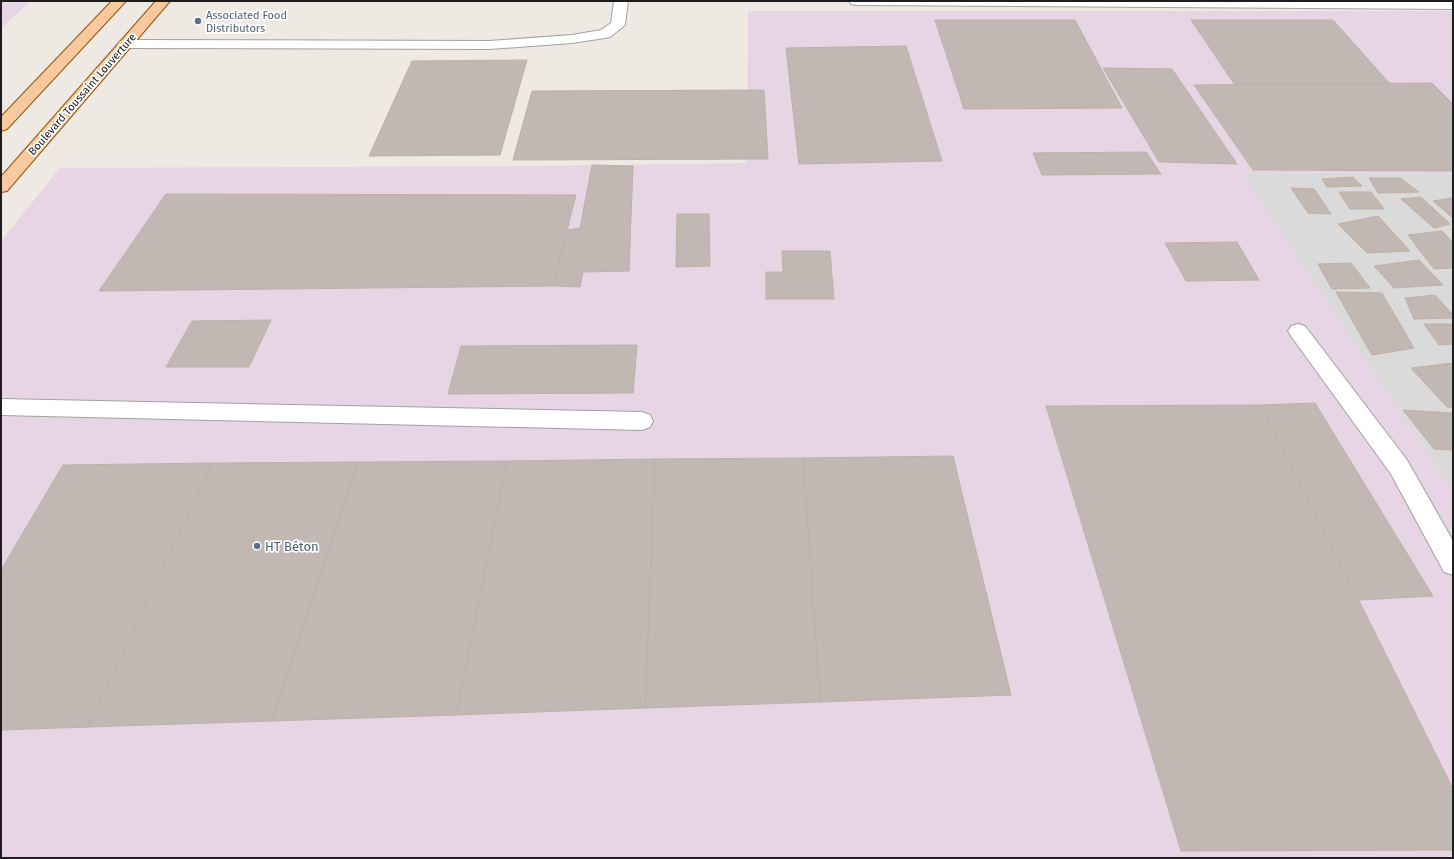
<svg xmlns="http://www.w3.org/2000/svg" width="1454" height="859" font-family="'Fira Sans',sans-serif">
	<style>
		.residential { fill: #dbdada }
		.industrial { fill: #e7d5e5 }
		.building { fill: #c2b8b3; stroke: #bfafa6 }
		.lines { fill: none; stroke-linecap: round; stroke-linejoin: round }
		.minor-casing { stroke: #a1a1a1; stroke-width: 2 }
		.major-casing { stroke: #905506; stroke-width: 2 }
		.minor { fill: #fff; fill-rule: evenodd }
		.major { fill: #f8c89e; fill-rule: evenodd }
		.service-dot { fill: #5c6f8a; stroke: #fff; stroke-width: 1.5 }
		.labels { text-anchor: middle; stroke-width: 3.5; stroke-linejoin: round; paint-order: stroke }
		.far-service-label { font-size: 11px; fill: #4e5e75; stroke: #fff; text-anchor: start }
		.far-street-label { font-size: 11px; fill: #1d1d1d; stroke: #fff }
		.service-label { font-size: 13px; fill: #4e5e75; stroke: #fff; text-anchor: start }
	</style>
	<rect width="100%" height="100%" fill="#eee9e3"/>
	<!-- residential -->
	<polygon class="residential" points="1241,173 1453,174 1453,492"/>
	<!-- industrial -->
	<g class="industrial">
		<polygon points="1,1 31,1 1,28"/>
		<polygon points="748,11 1453,11 1453,174 1242,174 1453,492 1453,858 1,858 1,241 60,168 549,166 747,163"/>
	</g>
	<!-- building -->
	<g class="building">
		<polygon points="935,20 1075,20 1122,108 964,109"/>
		<polygon points="1191,20 1333,20 1390,84 1235,85"/>
		<polygon points="906,46 942,161 799,164 786,48"/>
		<polygon points="527,60 500,155 369,156 412,61"/>
		<polygon points="1103,68 1172,69 1237,164 1159,162"/>
		<polygon points="1432,83 1453,104 1453,171 1253,170 1194,85"/>
		<polygon points="764,90 768,159 513,160 532,91"/>
		<polygon points="1146,152 1161,174 1042,175 1033,153"/>
		<polygon points="592,165 633,166 629,271 583,272 580,287 553,286 567,230 580,228"/>
		<polygon points="1353,177 1362,186 1327,187 1322,179"/>
		<polygon points="1369,178 1400,178 1419,192 1378,193"/>
		<polygon points="1291,188 1314,189 1331,214 1308,213"/>
		<polygon points="1339,192 1371,192 1384,209 1350,209"/>
		<polygon points="166,194 576,195 553,286 99,291"/>
		<polygon points="1421,197 1450,224 1434,228 1401,199"/>
		<polygon points="1452,198 1453,199 1453,218 1433,201"/>
		<polygon points="677,214 709,214 710,266 676,267"/>
		<polygon points="1378,216 1410,251 1367,253 1338,224"/>
		<polygon points="1442,231 1453,243 1453,268 1434,269 1408,235"/>
		<polygon points="1237,242 1259,280 1186,281 1165,243"/>
		<polygon points="782,251 830,251 834,299 766,299 766,272 783,272"/>
		<polygon points="1419,260 1443,285 1394,288 1374,266"/>
		<polygon points="1351,263 1370,288 1332,289 1318,264"/>
		<polygon points="1336,292 1382,293 1414,348 1372,355"/>
		<polygon points="1435,295 1453,315 1453,318 1414,319 1405,298"/>
		<polygon points="271,320 249,367 166,367 192,321"/>
		<polygon points="1424,324 1453,324 1453,344 1439,345"/>
		<polygon points="637,345 633,393 448,394 461,346"/>
		<polygon points="1453,363 1453,407 1447,407 1411,368"/>
		<polygon points="1315,403 1433,596 1359,600 1261,405"/>
		<polygon points="1261,405 1453,789 1453,850 1181,851 1046,406"/>
		<polygon points="1403,410 1451,413 1453,416 1453,450 1434,449"/>
		<polygon points="953,456 1011,695 820,702 803,458"/>
		<polygon points="803,458 820,702 645,708 655,459"/>
		<polygon points="655,459 645,708 456,715 507,461"/>
		<polygon points="507,461 456,715 272,721 358,462"/>
		<polygon points="358,462 272,721 88,727 212,463"/>
		<polygon points="212,463 88,727 1,730 1,570 63,465"/>
	</g>
	<g class="lines">
		<defs>
			<g id="minor">
				<polygon points="614,1 628,1 625,25 610,37 605,38 572,43 489,49 125,48 120,47 118,44 120,41 125,40 489,41 572,35 601,30 611,23"/>
				<polygon points="849,1 1453,1 1453,9 856,5 851,4"/>
				<polygon points="1298,324 1305,326 1407,460 1453,541 1453,575 1444,572 1391,474 1291,336 1288,331 1291,326"/>
				<polygon points="1,399 642,412 650,415 653,421 650,427 642,430 1,415"/>
			</g>
			<g id="major">
				<polygon points="112,1 126,1 7,129 1,131 1,117"/>
				<polygon points="156,1 170,1 7,191 1,192 1,177"/>
			</g>
		</defs>
		<!-- minor casing -->
		<use href="#minor" class="minor-casing"/>
		<!-- major casing -->
		<use href="#major" class="major-casing"/>
		<!-- minor -->
		<use href="#minor" class="minor"/>
		<!-- major -->
		<use href="#major" class="major"/>
	</g>
	<!-- markers -->
	<g class="service-dot">
		<circle cx="198" cy="21" r="4"/>
		<circle cx="257" cy="546" r="4"/>
	</g>
	<g class="labels">
		<!-- far-service labels -->
		<g class="far-service-label">
			<text x="206" y="19">Associated Food<tspan x="206" dy="13">Distributors</tspan></text>
		</g>
		<!-- far-street labels -->
		<g class="far-street-label">
			<text transform="translate(82 94) rotate(-49)" y="4">Boulevard Toussaint Louverture</text>
		</g>
		<!-- service labels -->
		<g class="service-label">
			<text x="265" y="551">HT Béton</text>
		</g>
	</g>
	<!-- border -->
	<rect width="1454" height="859" fill="none" stroke="#1d1d1d" stroke-width="4"/>
</svg>
